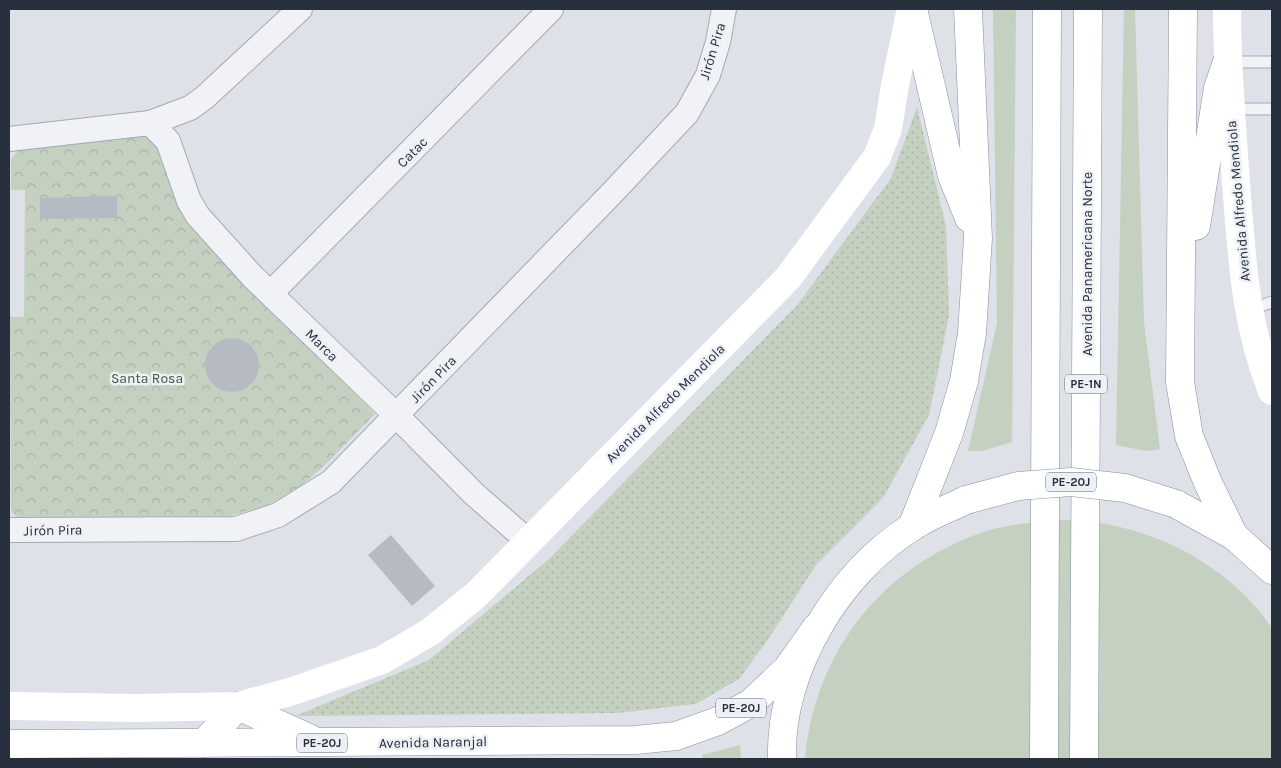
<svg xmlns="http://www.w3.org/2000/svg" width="1281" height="768" font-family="Karla,sans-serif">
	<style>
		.grass { fill: #c4d0c0 }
		.park { fill: url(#park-crowns) }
		.garden { fill: url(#garden-dots) }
		.building { fill: #b6bbc3 }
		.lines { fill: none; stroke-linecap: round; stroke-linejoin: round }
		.lane-casing { stroke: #a4a8b1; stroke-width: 13 }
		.street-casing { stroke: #a4a8b1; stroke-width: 26 }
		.highway-casing { stroke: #868f9d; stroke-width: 29 }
		.lane { stroke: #f0f2f5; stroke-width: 11 }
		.street { stroke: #f0f2f5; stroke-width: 24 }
		.secondary { stroke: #fff; stroke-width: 28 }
		.highway { stroke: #fff; stroke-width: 28 }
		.highway-bridge-casing { stroke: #868f9d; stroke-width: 29; stroke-linecap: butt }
		.highway-bridge { stroke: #fff; stroke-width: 28 }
		.labels { text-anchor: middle; stroke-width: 5; stroke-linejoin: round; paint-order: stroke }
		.shield { fill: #edf0f5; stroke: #636974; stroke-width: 1 }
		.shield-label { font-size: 12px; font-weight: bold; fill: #282f3d }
		.street-label { font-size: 14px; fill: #282f3d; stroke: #edf0f5 }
		.park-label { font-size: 14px; fill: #3c5836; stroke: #edf0f5 }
	</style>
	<defs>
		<pattern id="park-crowns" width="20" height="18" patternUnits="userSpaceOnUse" patternTransform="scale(1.25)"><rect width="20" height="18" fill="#c4d0c0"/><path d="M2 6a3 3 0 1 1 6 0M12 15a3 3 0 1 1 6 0" fill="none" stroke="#a8b3a6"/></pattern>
		<pattern id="garden-dots" width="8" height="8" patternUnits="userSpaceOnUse" patternTransform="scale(1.25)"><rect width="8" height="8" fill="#c4d0c0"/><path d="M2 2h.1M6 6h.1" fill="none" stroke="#a8b3a6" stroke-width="1.8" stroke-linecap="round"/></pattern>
	</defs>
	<rect width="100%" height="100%" fill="#dee1e7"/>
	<!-- grass -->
	<g class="grass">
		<polygon points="993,9 1016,9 1012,442 982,451 968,451 997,323"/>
		<polygon points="1124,9 1135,9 1144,322 1160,449 1147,451 1116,445"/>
		<path d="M1065,520C1080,521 1096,522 1111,525C1175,538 1235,574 1272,628V759H805C815,655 876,573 975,535C1003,524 1034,522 1065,520Z"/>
		<polygon points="740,745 741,759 703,759 702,755"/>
	</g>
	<!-- park -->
	<polygon class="park" points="138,133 154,138 233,271 375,414 326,464 301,486 268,505 230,516 17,517 11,511 10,317 24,317 25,190 11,190 11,159 21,147"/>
	<!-- garden -->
	<polygon class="garden" points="917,107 946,226 949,315 929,415 883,498 816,565 767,641 739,679 696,704 617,713 295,716 429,660 549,559 798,304 891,178"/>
	<!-- building -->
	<g class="building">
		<polygon points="117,196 117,218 40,219 40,198"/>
		<circle cx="232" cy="365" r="27"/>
		<polygon points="391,535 435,586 412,606 368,555"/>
	</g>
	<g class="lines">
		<defs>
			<g id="lane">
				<polyline points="1227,62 1272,62"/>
				<polyline points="1231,109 1272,109"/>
				<polyline points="1250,310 1272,302"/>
			</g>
			<g id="street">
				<polyline points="150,123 168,141 189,201 198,216 253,277 397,416 473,493 529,542"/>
				<polyline points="9,139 150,123 190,108 204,98 300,9"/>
				<polyline points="271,293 551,9"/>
				<polyline points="9,530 236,529 278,515 331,482 613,192 687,113 708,75 718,42 724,9"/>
			</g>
			<g id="highway">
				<polyline points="913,9 952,176 969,218"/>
				<polyline points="1183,9 1180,382 1189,436 1208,483 1234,536"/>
				<polyline points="1196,226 1218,88 1227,62"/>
				<polyline points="1176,504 1234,536 1272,570"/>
				<polyline points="912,527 949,433 964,381 972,333 978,238 968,9"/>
				<polyline points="204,743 238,706 311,739"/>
				<polyline points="9,744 636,740 676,736 718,721 751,703 787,669 816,628"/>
				<path d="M782,759C779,671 838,573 912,527C928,516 948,509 966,500"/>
				<polyline points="1044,759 1047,9"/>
				<polyline points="1084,759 1088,9"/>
			</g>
		</defs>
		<!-- lane casing -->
		<use href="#lane" class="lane-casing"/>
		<!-- street casing -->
		<use href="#street" class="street-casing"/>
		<!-- highway casing -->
		<use href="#highway" class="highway-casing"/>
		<!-- lane -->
		<use href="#lane" class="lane"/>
		<!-- street -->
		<use href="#street" class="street"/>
		<!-- secondary -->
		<g class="secondary">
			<path d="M1227,9C1227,67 1232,125 1236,183C1242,256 1244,321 1272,391"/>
			<polyline points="9,706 137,708 238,706 293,691 382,660 430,632 476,595 788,278 877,157 888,129 895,85 911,9"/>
		</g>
		<!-- highway -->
		<use href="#highway" class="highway"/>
		<defs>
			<polyline id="highway-bridge" points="966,500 1018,486 1071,482 1125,488 1176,504"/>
		</defs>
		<!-- highway-bridge casing -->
		<use href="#highway-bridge" class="highway-bridge-casing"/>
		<!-- highway-bridge -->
		<use href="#highway-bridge" class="highway-bridge"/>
	</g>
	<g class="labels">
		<!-- shield labels -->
		<g class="shield">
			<rect x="1065" y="374.5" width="42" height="19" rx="4"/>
			<rect x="1046" y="472.5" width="50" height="19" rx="4"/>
			<rect x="716" y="698.5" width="50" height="19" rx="4"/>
			<rect x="297" y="733.5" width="50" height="19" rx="4"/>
		</g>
		<g class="shield-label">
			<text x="1086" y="388">PE-1N</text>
			<text x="1071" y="486">PE-20J</text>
			<text x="741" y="712">PE-20J</text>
			<text x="322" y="747">PE-20J</text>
		</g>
		<!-- street labels -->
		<g class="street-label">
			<text transform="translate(712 51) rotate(-73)" y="5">Jirón Pira</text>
			<text transform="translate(412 152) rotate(-45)" y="5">Catac</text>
			<text transform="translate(1238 201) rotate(-95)" y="5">Avenida Alfredo Mendiola</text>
			<text transform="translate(1087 264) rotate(-90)" y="5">Avenida Panamericana Norte</text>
			<text transform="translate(322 345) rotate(45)" y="5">Marca</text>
			<text transform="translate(433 379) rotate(-46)" y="5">Jirón Pira</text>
			<text transform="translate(665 403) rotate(-45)" y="5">Avenida Alfredo Mendiola</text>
			<text transform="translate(53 530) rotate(-1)" y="5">Jirón Pira</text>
			<text transform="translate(433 742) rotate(-1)" y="5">Avenida Naranjal</text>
		</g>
		<!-- park labels -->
		<g class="park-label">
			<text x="147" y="383">Santa Rosa</text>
		</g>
	</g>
	<!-- border -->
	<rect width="1281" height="768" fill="none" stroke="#282f3d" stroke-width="20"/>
</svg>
